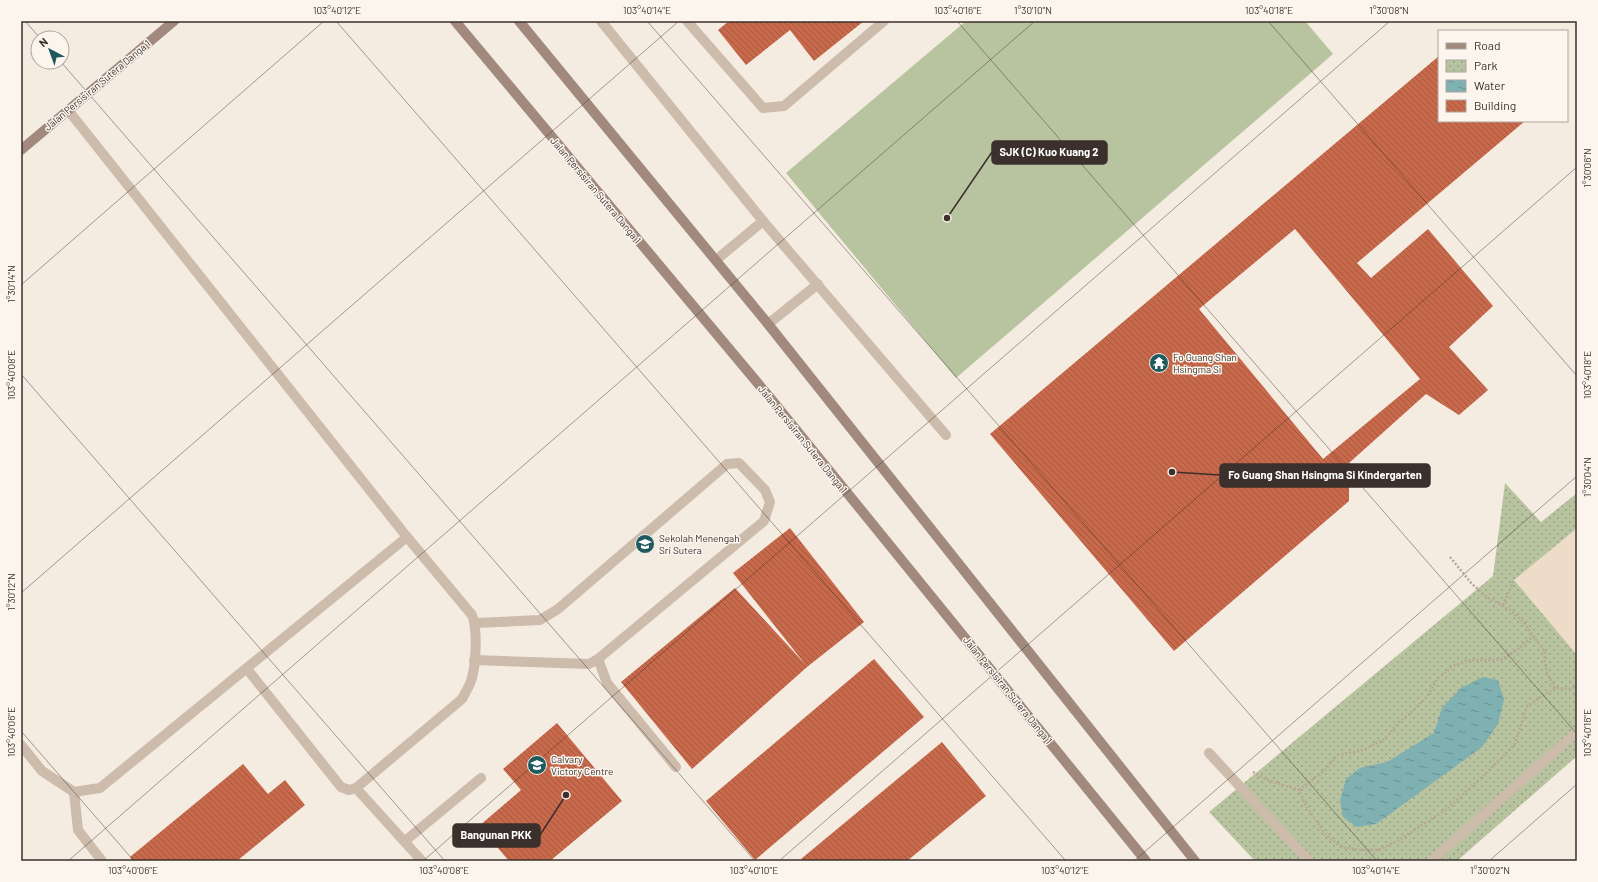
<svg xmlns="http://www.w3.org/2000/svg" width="1598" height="882" font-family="Barlow,sans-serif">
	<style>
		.park { fill: url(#park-dots) }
		.pitch { fill: #b8c4a0 }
		.plaza { fill: #ecdcc8 }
		.water { fill: url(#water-ripples) }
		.building { fill: url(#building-back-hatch); fill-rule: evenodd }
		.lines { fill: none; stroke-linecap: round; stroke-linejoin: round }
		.path { stroke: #b9a596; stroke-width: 2.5; stroke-dasharray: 2 2; stroke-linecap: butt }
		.service { stroke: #cdbbac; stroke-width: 10 }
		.secondary { stroke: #a18a7d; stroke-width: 10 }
		.ticks { fill: none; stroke: #3b302b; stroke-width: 1; stroke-opacity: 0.45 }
		.labels { text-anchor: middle; stroke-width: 3; stroke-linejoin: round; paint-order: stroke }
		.street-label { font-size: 10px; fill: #3b302b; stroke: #fbf5ee }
		.poi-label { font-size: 10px; fill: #3b302b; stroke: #fbf5ee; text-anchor: start }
		.leader { fill: none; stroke: #3b302b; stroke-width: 1.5 }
		.callout-dot { fill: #3b302b; stroke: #fbf5ee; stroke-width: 1.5 }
		.callout { fill: #3b302b; stroke: #3b302b; stroke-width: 1.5 }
		.callout-label { font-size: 11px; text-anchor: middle; font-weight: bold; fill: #fff }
		.neatline { fill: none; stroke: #3b302b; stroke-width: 1.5 }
		.ticks-label { font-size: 10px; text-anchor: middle; fill: #3b302b }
	</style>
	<defs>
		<pattern id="park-dots" width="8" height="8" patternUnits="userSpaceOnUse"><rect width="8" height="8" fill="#b8c4a0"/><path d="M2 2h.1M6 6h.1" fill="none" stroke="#97a083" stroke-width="1.8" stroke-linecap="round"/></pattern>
		<pattern id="water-ripples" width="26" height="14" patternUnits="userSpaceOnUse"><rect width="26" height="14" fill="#7fb0b2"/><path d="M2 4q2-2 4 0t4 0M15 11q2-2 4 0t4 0" fill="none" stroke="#699091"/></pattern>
		<pattern id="building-back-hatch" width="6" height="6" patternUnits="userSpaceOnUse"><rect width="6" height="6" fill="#c8694b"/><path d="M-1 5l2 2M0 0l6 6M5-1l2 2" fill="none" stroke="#a4573f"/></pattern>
	</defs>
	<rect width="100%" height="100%" fill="#f4ebe1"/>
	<!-- park -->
	<polygon class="park" points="1505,483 1541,522 1577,493 1577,756 1457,861 1255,861 1209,812 1493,576"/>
	<!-- pitch -->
	<polygon class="pitch" points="966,21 1305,21 1333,54 956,378 786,173"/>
	<!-- plaza -->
	<polygon class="plaza" points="1577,528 1577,655 1514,580"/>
	<!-- water -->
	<polygon class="water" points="1483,677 1498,680 1504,700 1498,724 1482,747 1376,824 1357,827 1343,817 1340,800 1346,779 1360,768 1387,762 1434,733 1442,708 1461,688"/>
	<!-- building -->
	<g class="building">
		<polygon points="729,21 864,21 814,61 790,30 746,65 718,30"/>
		<path d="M1439,56V121H1525L1357,263L1371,278L1428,229L1493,306L1449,347L1488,390L1459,415L1426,394L1349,463V501L1174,651L990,434ZM1295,229L1420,379L1323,459L1199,309Z"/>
		<polygon points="790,528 864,622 807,667 692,769 621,682 735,588 805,664 733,573"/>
		<polygon points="874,659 924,717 755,860 706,801"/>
		<polygon points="557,723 622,801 550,861 509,861 479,826 521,790 503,769"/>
		<polygon points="942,742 986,796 907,861 803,861 801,859"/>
		<polygon points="243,764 268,794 285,780 305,805 237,861 133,861 130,857"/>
	</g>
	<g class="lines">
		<!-- path -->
		<g class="path">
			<path d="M1450,557L1472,584L1487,597L1510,610L1524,623L1545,652C1544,666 1547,675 1555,688"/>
			<polyline points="1503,605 1514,580"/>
			<polyline points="1253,772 1268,780 1299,790 1305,804 1326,835 1341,847 1361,850 1379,850 1399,840 1447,809 1484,775 1514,745 1521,726 1526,707 1555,688 1569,689 1577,686"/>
			<polyline points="1299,790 1325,770 1338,755 1363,750 1385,739 1400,721 1414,710 1429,694 1437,679 1455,665 1469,660 1500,660 1516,651 1533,636"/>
		</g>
		<!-- service -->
		<g class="service">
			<polyline points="601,21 763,221 946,435"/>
			<polyline points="687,21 763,108 784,106 884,21"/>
			<path d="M68,110L407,537L472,615C478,630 476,666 471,681C469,687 465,693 462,699L356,788L349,790L341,787L247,669"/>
			<polyline points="716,260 763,221"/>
			<polyline points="768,324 818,284"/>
			<polyline points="598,659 607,683 676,767"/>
			<polyline points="474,660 589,664 598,659 764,521 770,502 765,490 739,463 727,464 558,609 540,620 475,623"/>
			<polyline points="21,745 42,771 74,792 100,788 407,537"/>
			<polyline points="1209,753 1309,861"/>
			<polyline points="356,788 422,861"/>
			<polyline points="74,792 78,830 102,861"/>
			<polyline points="405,841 481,778"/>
			<polyline points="1431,861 1577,732"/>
		</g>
		<!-- secondary -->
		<g class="secondary">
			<polyline points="455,21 771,399 1146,861"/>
			<polyline points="519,21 768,324 1195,861"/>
			<polyline points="21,150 174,21"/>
		</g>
	</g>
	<!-- ticks -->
	<path class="ticks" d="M25,21L40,38M336,21L1066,861M647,21L1377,861M957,21L1577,734M1268,21L1577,376M61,62L755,861M21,285L324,21M21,374L445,861M21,593L679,21M21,731L134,861M68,861L1035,21M423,861L1390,21M779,861L1577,167M1134,861L1577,476M1489,861L1577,784"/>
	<!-- icons -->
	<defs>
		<symbol id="temple-disc" viewBox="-11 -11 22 22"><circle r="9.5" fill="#1f5a5e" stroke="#fbf5ee"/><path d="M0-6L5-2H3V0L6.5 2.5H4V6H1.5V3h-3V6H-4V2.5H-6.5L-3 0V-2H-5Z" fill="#fff"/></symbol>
		<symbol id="school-disc" viewBox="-11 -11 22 22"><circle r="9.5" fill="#1f5a5e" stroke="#fbf5ee"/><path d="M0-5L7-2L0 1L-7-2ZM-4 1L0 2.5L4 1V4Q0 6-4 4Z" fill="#fff"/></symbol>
	</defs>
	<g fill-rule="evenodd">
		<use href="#temple-disc" x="1148" y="352" width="22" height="22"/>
		<use href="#school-disc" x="634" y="533" width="22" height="22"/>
		<use href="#school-disc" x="526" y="754" width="22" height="22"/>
	</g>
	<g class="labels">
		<!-- street labels -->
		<g class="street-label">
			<text transform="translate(97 85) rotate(-40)" y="4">Jalan Persisiran Sutera Danga 1</text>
			<text transform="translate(596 190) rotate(50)" y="4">Jalan Persisiran Sutera Danga 1</text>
			<text transform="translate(803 439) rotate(51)" y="4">Jalan Persisiran Sutera Danga 1</text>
			<text transform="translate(1008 690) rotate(51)" y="4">Jalan Persisiran Sutera Danga 1</text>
		</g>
		<!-- poi labels -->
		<g class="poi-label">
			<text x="1173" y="361">Fo Guang Shan<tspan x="1173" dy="12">Hsingma Si</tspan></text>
			<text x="659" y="542">Sekolah Menengah<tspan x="659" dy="12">Sri Sutera</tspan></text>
			<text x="551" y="763">Calvary<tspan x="551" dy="12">Victory Centre</tspan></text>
		</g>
	</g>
	<!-- callouts -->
	<path class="leader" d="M947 218L992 152M1172 472L1220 475M566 795L540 835"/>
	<g class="callout-dot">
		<circle cx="947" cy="218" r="4"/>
		<circle cx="1172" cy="472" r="4"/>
		<circle cx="566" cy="795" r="4"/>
	</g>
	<g class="callout">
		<rect x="992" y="141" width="115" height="23" rx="4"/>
		<rect x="1220" y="464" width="210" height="23" rx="4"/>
		<rect x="453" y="824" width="87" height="23" rx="4"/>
	</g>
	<g class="callout-label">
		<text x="1049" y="156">SJK (C) Kuo Kuang 2</text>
		<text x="1325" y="479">Fo Guang Shan Hsingma Si Kindergarten</text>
		<text x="496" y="839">Bangunan PKK</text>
	</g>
	<!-- border -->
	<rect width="1598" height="882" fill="none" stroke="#fbf5ee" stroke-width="44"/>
	<!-- legend -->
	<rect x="1438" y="30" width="130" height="92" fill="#fbf5ee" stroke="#aea6a0"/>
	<rect x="1446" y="43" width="20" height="6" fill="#a18a7d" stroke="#aea6a0"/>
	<text x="1474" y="50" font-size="12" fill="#3b302b">Road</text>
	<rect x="1446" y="60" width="20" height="12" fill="url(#park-dots)" stroke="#aea6a0"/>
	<text x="1474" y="70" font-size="12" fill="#3b302b">Park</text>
	<rect x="1446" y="80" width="20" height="12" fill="url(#water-ripples)" stroke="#aea6a0"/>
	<text x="1474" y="90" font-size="12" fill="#3b302b">Water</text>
	<rect x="1446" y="100" width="20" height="12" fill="url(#building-back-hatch)" stroke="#aea6a0"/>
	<text x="1474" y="110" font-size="12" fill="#3b302b">Building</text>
	<!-- north arrow -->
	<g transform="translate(50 50) rotate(319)"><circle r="19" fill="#fbf5ee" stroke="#aea6a0"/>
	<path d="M0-3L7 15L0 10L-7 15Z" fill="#1f5a5e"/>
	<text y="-6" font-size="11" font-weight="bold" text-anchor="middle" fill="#3b302b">N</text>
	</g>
	<rect x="22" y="22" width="1554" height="838" class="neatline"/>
	<g class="ticks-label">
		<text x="337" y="14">103°40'12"E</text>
		<text x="647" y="14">103°40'14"E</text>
		<text x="958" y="14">103°40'16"E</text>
		<text x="1033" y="14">1°30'10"N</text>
		<text x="1269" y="14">103°40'18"E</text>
		<text x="1389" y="14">1°30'08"N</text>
		<text transform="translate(1587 168) rotate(-90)" y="4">1°30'06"N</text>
		<text transform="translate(11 284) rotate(-90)" y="4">1°30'14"N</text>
		<text transform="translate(11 375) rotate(-90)" y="4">103°40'08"E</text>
		<text transform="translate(1587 375) rotate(-90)" y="4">103°40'18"E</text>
		<text transform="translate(1587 477) rotate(-90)" y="4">1°30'04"N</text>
		<text transform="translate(11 592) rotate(-90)" y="4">1°30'12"N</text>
		<text transform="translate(11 732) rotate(-90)" y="4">103°40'06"E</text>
		<text transform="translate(1587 733) rotate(-90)" y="4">103°40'16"E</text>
		<text x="133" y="874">103°40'06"E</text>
		<text x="444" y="874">103°40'08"E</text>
		<text x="754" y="874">103°40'10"E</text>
		<text x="1065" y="874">103°40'12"E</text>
		<text x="1376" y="874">103°40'14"E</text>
		<text x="1490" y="874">1°30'02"N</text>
	</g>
</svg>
